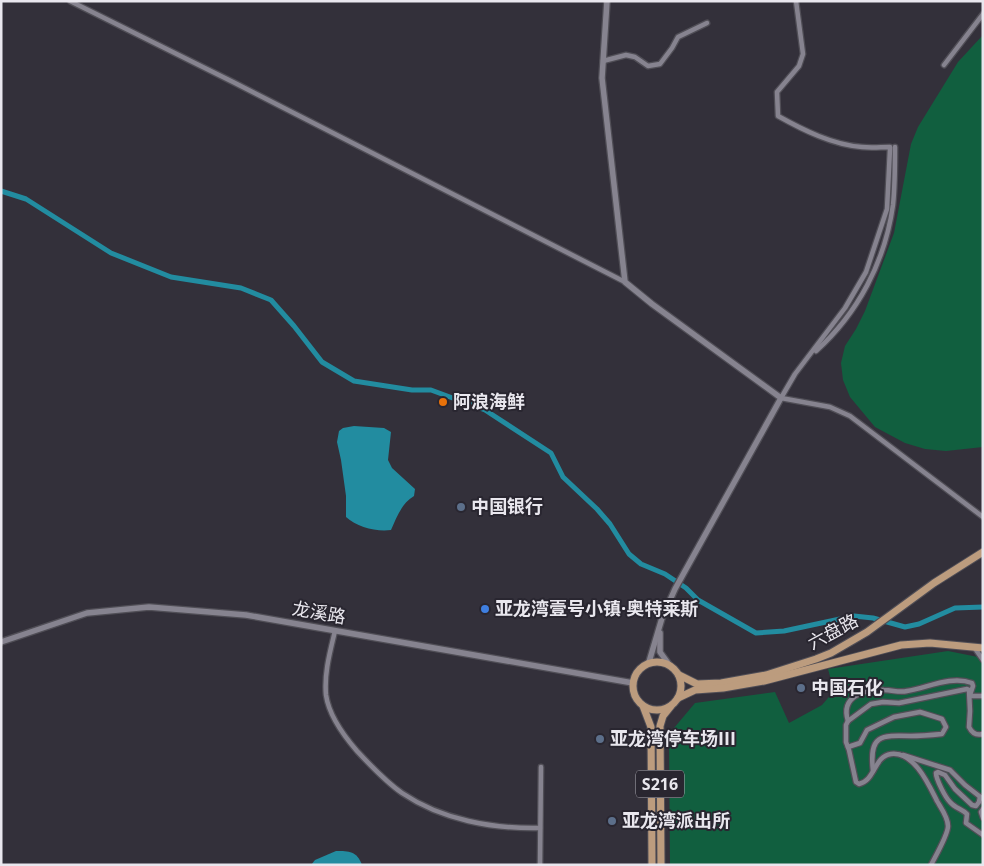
<svg xmlns="http://www.w3.org/2000/svg" width="984" height="866" font-family="'Open Sans','Noto Sans SC',sans-serif">
	<style>
		.green { fill: #115f3f }
		.water { fill: #228ca0 }
		.lines { fill: none; stroke-linecap: round; stroke-linejoin: round }
		.canal { stroke: #228ca0; stroke-width: 5 }
		.minor-casing { stroke: #504e56; stroke-width: 7 }
		.tertiary-casing { stroke: #504e56; stroke-width: 8 }
		.primary-casing { stroke: #504e56; stroke-width: 9 }
		.minor { stroke: #86838f; stroke-width: 4.5 }
		.tertiary { stroke: #86838f; stroke-width: 5.5 }
		.primary { stroke: #bc9c7e; stroke-width: 7 }
		.food-dot { fill: #e8710a; stroke: #292630; stroke-width: 2 }
		.service-dot { fill: #5c6f8a; stroke: #292630; stroke-width: 2 }
		.shop-dot { fill: #3f7fe0; stroke: #292630; stroke-width: 2 }
		.labels { text-anchor: middle; stroke-width: 4; stroke-linejoin: round; paint-order: stroke }
		.shield { fill: #292630; stroke: #afadb5; stroke-width: 1 }
		.shield-label { font-size: 16px; font-weight: bold; fill: #e9e7ee }
		.poi-label { font-size: 18px; font-weight: bold; fill: #e9e7ee; stroke: #292630; text-anchor: start }
		.street-label { font-size: 18px; fill: #e9e7ee; stroke: #292630 }
	</style>
	<rect width="100%" height="100%" fill="#33303a"/>
	<!-- green -->
	<g class="green">
		<polygon points="983,35 983,447 946,451 925,449 905,443 875,427 850,397 843,380 841,363 845,346 856,329 865,311 894,233 911,144 918,127 958,62"/>
		<polygon points="948,651 983,658 983,865 670,865 669,734 695,703 775,692 789,723 822,705 834,691 828,669"/>
	</g>
	<!-- water -->
	<g class="water">
		<path d="M354,426L384,428L391,432L388,460L392,468L415,489L414,496C401,504 397,517 391,530C376,532 357,527 346,517V496L341,460L337,442L339,431L343,428Z"/>
		<path d="M336,851C349,851 357,851 362,865H311L315,860Z"/>
	</g>
	<g class="lines">
		<!-- canal -->
		<polyline class="canal" points="1,191 26,199 111,253 171,277 241,288 271,300 294,326 322,362 354,381 412,390 431,390 485,410 551,453 563,477 597,509 610,524 629,554 641,564 665,574 686,588 698,600 756,633 784,631 854,616 873,618 905,627 919,624 955,608 983,607"/>
		<defs>
			<g id="minor">
				<polyline points="70,1 233,82 625,282"/>
				<path d="M796,1L803,54L799,66L777,92L778,116C803,130 833,145 862,147C872,148 881,147 890,147V149L887,209L866,272L845,308L795,374L781,398L830,407L850,416L983,517"/>
				<polyline points="603,61 626,55 635,57 648,66 660,64 672,48 678,37 707,23"/>
				<polyline points="944,65 983,14"/>
				<path d="M816,351C858,313 885,262 893,205C895,186 895,166 895,147"/>
				<path d="M335,631C330,652 324,673 326,695C329,716 344,736 357,751C370,765 386,782 402,793C442,820 493,829 540,828"/>
				<polyline points="974,647 983,660"/>
				<polyline points="970,696 983,696"/>
				<path d="M848,721C840,696 865,689 884,690C893,690 899,693 907,691C927,688 951,675 972,683L973,686L970,695"/>
				<path d="M848,747L860,743L867,730L894,717L920,712L942,719L946,727L942,734C932,735 921,736 911,736C880,735 869,735 873,771"/>
				<polyline points="903,755 950,770 965,785 983,799"/>
				<path d="M980,797L979,802L976,806L972,805L955,789L945,775L938,772L936,773C936,779 945,797 950,802C955,808 962,809 967,814L966,823L983,835"/>
				<polyline points="983,809 981,812 983,818"/>
				<polyline points="540,865 541,767"/>
				<path d="M931,865C936,855 948,835 948,826C948,817 941,808 937,801C929,785 914,751 891,754C874,756 875,781 859,784L856,782L849,750L846,742V725L848,721L871,704L883,702L899,703L967,689L969,690L970,711L969,727C972,733 976,736 983,734"/>
			</g>
			<g id="tertiary">
				<polyline points="607,1 602,78 625,282 652,304 781,398 675,589 662,618 649,662"/>
				<polyline points="660,633 660,652 668,663"/>
				<polyline points="1,642 87,613 149,607 246,615 633,683"/>
			</g>
			<g id="primary">
				<circle cx="657" cy="686" r="24"/>
				<polyline points="679,675 697,684 721,683 766,675 816,659 831,653 867,632 934,583 983,552"/>
				<polyline points="678,698 695,690 723,688 764,681 901,645 930,643 983,648"/>
				<polyline points="643,706 651,727 652,865"/>
				<polyline points="661,865 660,726 663,716 671,706"/>
			</g>
		</defs>
		<!-- minor casing -->
		<use href="#minor" class="minor-casing"/>
		<!-- tertiary casing -->
		<use href="#tertiary" class="tertiary-casing"/>
		<!-- primary casing -->
		<use href="#primary" class="primary-casing"/>
		<!-- minor -->
		<use href="#minor" class="minor"/>
		<!-- tertiary -->
		<use href="#tertiary" class="tertiary"/>
		<!-- primary -->
		<use href="#primary" class="primary"/>
	</g>
	<!-- markers -->
	<circle class="food-dot" cx="443" cy="402" r="5"/>
	<g class="service-dot">
		<circle cx="461" cy="507" r="5"/>
		<circle cx="801" cy="688" r="5"/>
		<circle cx="600" cy="739" r="5"/>
		<circle cx="612" cy="821" r="5"/>
	</g>
	<circle class="shop-dot" cx="485" cy="609" r="5"/>
	<g class="labels">
		<!-- shield labels -->
		<rect class="shield" x="636" y="770.5" width="48" height="27" rx="4"/>
		<g class="shield-label">
			<text x="660" y="790">S216</text>
		</g>
		<!-- poi labels -->
		<g class="poi-label">
			<text x="453" y="408">阿浪海鲜</text>
			<text x="471" y="513">中国银行</text>
			<text x="495" y="615">亚龙湾壹号小镇·奥特莱斯</text>
			<text x="811" y="694">中国石化</text>
			<text x="610" y="745">亚龙湾停车场III</text>
			<text x="622" y="827">亚龙湾派出所</text>
		</g>
		<!-- street labels -->
		<g class="street-label">
			<text transform="translate(319 613) rotate(10)" y="6">龙溪路</text>
			<text transform="translate(833 632) rotate(-28)" y="6">六盘路</text>
		</g>
	</g>
	<!-- border -->
	<rect width="984" height="866" fill="none" stroke="#e9e7ee" stroke-width="5"/>
</svg>
